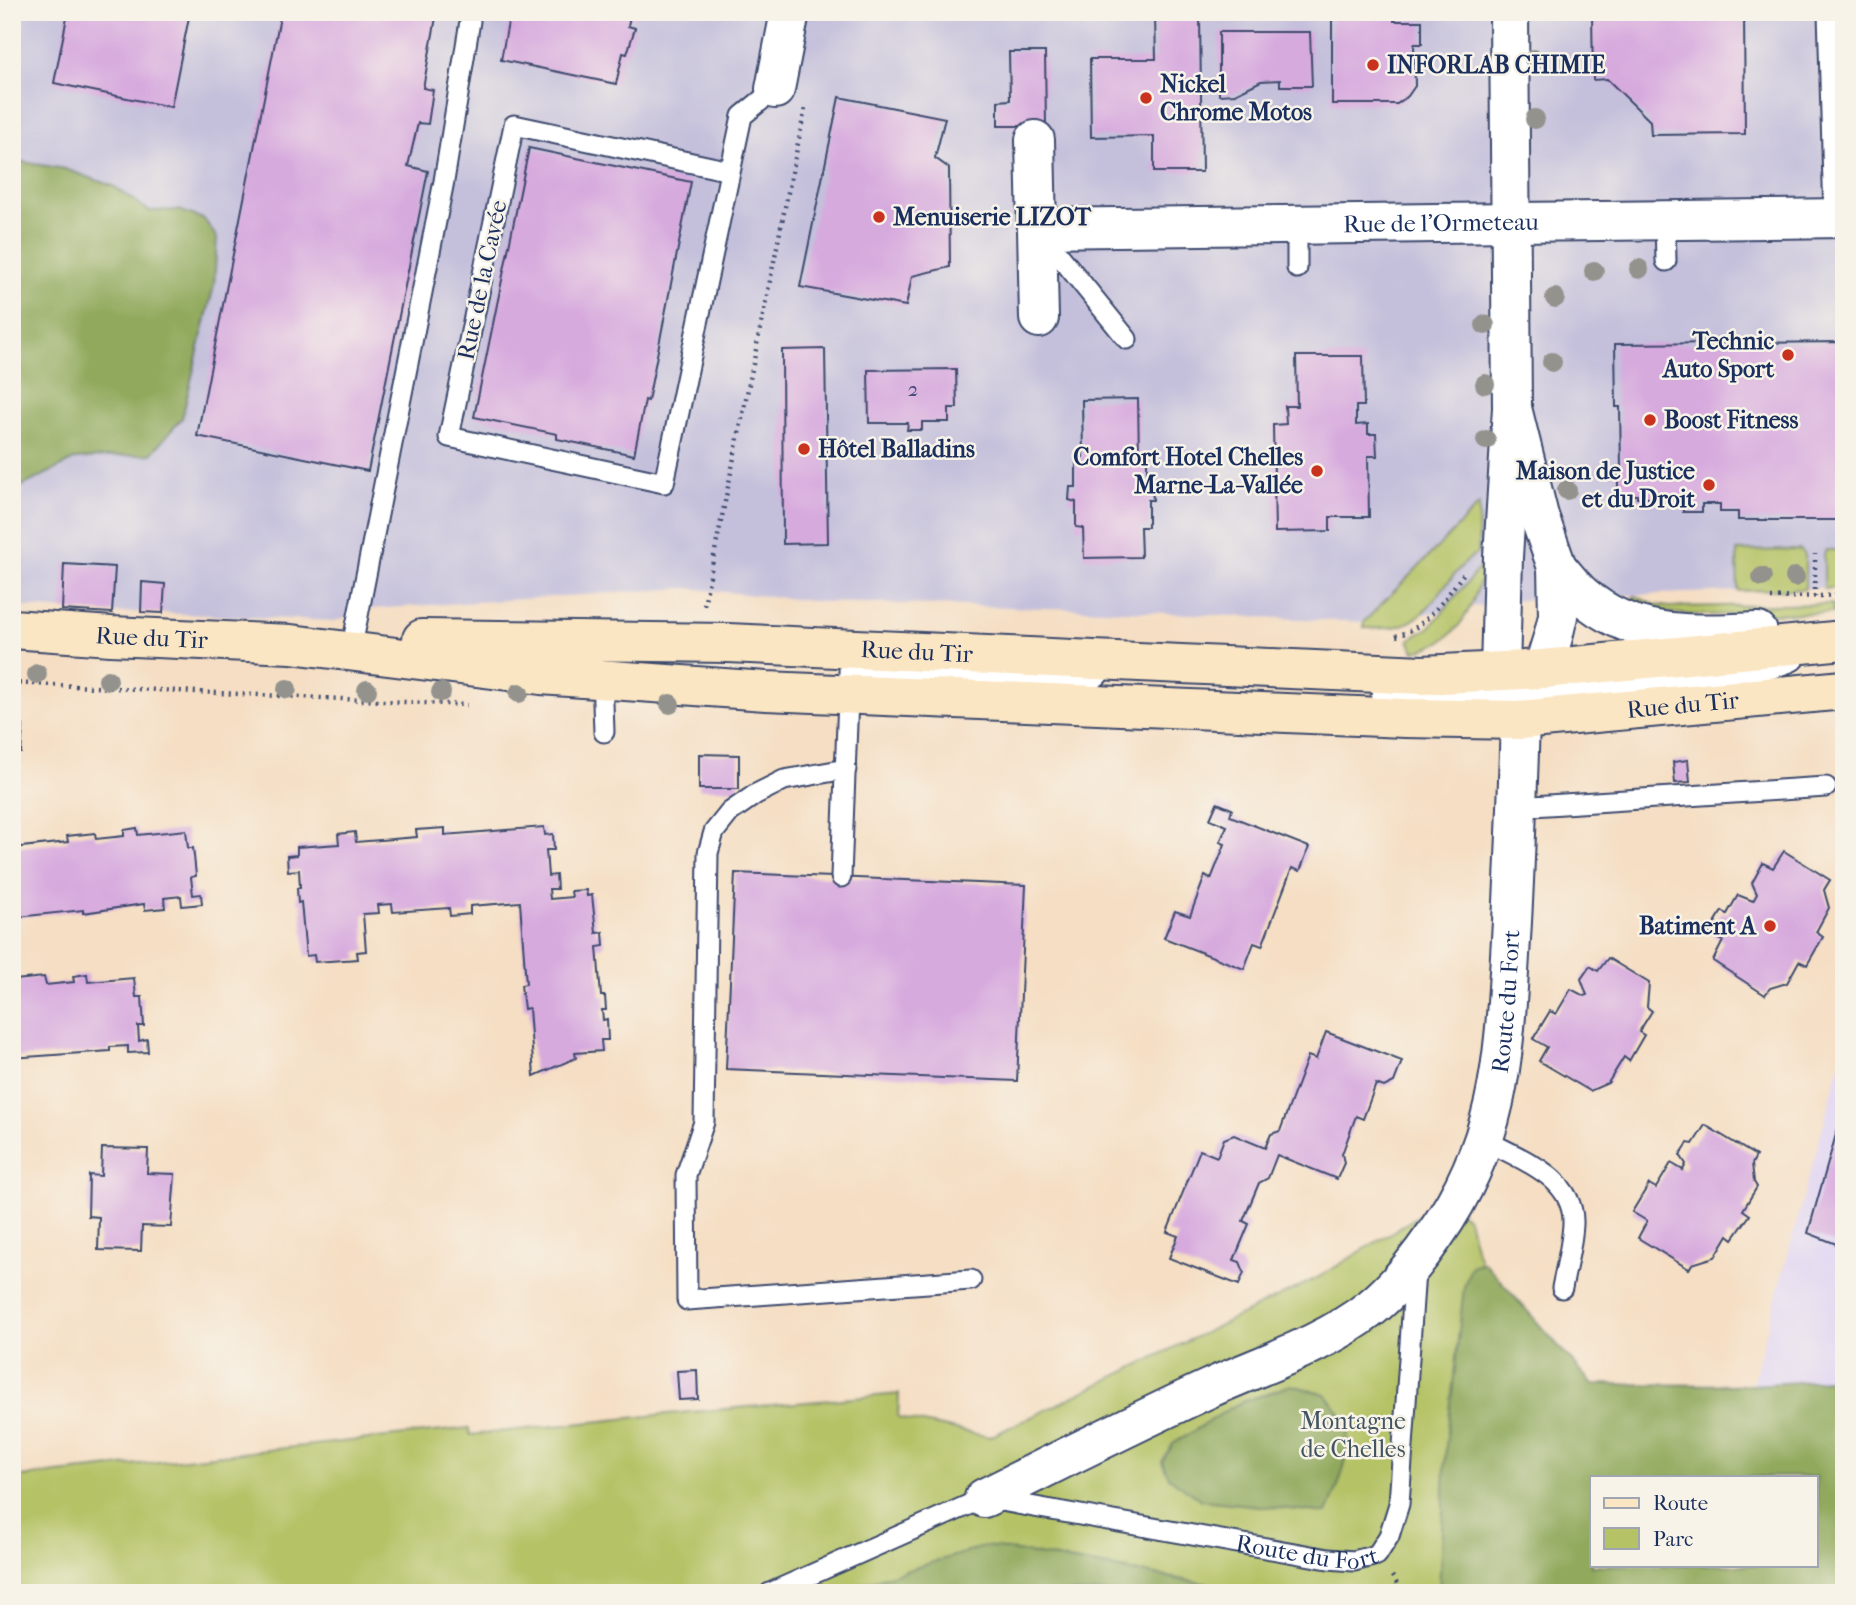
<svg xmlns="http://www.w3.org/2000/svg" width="1856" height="1605" font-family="'IM FELL French Canon',serif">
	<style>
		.built { fill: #e0d4f4 }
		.industrial { fill: #c4c0db }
		.green { fill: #b5c366; stroke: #687962; stroke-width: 2 }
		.forest { fill: #90a95b; stroke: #566c5c; stroke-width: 2; fill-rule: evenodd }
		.building { fill: #d7aade }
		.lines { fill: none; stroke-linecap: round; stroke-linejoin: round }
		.lane-casing { stroke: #3c496d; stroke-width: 23 }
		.street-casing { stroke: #3c496d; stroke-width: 42 }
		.secondary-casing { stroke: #3c496d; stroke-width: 42 }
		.path { stroke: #3c496d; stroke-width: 4.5; stroke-dasharray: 2 5; stroke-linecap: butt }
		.lane { stroke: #fff; stroke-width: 19 }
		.street { stroke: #fff; stroke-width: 38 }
		.secondary { stroke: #fbe6c3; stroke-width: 38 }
		.tree { fill: #93928d }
		.poi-dot { fill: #c8321e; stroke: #f7f3e8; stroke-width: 2.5 }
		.labels { text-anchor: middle; stroke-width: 5; stroke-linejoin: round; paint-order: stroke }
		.number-label { font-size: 21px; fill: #4a4e7e }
		.poi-label { font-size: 24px; font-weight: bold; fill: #1b2f5e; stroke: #f7f3e8; text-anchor: start }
		.street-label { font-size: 24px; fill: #1b2f5e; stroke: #f7f3e8 }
		.park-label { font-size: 24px; fill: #425460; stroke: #f7f3e8 }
	</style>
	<rect width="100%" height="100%" fill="#f7f3e8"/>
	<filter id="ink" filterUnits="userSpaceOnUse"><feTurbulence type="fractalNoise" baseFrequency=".0143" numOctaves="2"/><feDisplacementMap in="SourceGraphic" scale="14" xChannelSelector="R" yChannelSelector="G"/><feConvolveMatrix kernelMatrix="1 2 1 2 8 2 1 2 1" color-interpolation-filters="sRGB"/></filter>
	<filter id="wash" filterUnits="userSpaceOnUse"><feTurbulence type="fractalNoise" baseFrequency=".00686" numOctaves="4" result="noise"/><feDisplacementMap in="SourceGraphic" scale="28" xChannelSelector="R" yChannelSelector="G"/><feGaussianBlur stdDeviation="1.57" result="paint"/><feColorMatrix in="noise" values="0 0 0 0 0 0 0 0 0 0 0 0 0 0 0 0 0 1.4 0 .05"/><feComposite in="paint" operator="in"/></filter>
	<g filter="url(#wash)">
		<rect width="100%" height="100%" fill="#f5dec3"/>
		<!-- built -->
		<polygon class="built" points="1844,1049 1844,1379 1752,1385"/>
		<!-- industrial -->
		<polygon class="industrial" points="12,12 1844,12 1844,587 1530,599 1364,622 1082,609 823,602 686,588 371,609 334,621 141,612 112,613 12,606"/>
		<!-- green -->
		<g class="green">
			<path d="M1479,505L1478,553C1468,558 1461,566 1454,575C1422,613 1418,632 1364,628V622Z"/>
			<polygon points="1801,550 1805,555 1805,589 1738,591 1737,551"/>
			<polygon points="1826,550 1844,550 1844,587 1824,589 1824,554"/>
			<path d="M1480,567H1484C1474,606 1459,644 1414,651L1409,640L1430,627Z"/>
			<polygon points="1635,596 1655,605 1669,607 1832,604 1833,613 1696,615 1660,612 1630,601"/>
			<polygon points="1441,1202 1468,1218 1473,1240 1511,1348 1509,1593 12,1593 12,1478 469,1428 470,1435 667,1414 899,1394 898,1418 990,1437 1319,1277"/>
		</g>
		<!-- forest -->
		<g class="forest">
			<polygon points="12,160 65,169 113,186 149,211 179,210 204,219 217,238 214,285 182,418 151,454 76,459 20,487 12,497"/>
			<path d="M1484,1262L1592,1384L1752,1385L1844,1379V1593H1439L1446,1446L1464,1287L1471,1266ZM1592,1477H1816V1565H1592Z"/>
			<path d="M1291,1385L1325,1394C1331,1402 1340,1411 1344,1421C1356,1446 1337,1490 1327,1513L1201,1500L1169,1477L1162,1462L1173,1444L1237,1404Z"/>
			<polygon points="986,1546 1260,1593 833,1593"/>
		</g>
		<g id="blocks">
			<!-- building -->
			<g class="building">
				<polygon points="68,12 190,12 171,107 54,83"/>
				<polygon points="281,12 437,12 423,88 433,90 428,124 418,123 408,166 428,171 368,471 197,436"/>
				<polygon points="510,12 638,12 637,18 630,16 628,26 635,28 627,54 623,53 616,84 501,60"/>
				<polygon points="1332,12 1394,12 1394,21 1422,21 1422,44 1414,44 1415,86 1408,96 1397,104 1332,104"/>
				<polygon points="1592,12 1744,12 1745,134 1651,135 1650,121 1607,79 1593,80"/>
				<polygon points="1155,17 1200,17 1202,172 1154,172 1154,136 1091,137 1090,59 1156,59"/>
				<polygon points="1219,32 1310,32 1312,86 1280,86 1280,80 1261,81 1235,94 1219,95"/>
				<polygon points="1009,52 1045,52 1046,126 998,126 998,101 1010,100"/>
				<polygon points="839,97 945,118 935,158 949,168 950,267 912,276 906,306 800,287"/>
				<polygon points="529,148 691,182 648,401 645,400 634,455 557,439 557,434 474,417"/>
				<polygon points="1844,342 1844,520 1738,520 1738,512 1720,512 1720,504 1702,504 1702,512 1683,512 1682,498 1637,498 1637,495 1618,495 1618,469 1621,469 1620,407 1616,407 1615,344"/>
				<polygon points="825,349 828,543 783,544 782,350"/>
				<polygon points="1296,356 1363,356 1364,406 1356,406 1356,425 1368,424 1368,434 1376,434 1377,456 1368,456 1369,517 1330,517 1330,531 1275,532 1273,425 1286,424 1285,406 1297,406"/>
				<polygon points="956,369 957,408 949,408 949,422 922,422 922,430 907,430 908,423 869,423 868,370"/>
				<polygon points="1138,399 1139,457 1147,456 1147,487 1152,487 1153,500 1148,500 1148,527 1140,527 1141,557 1084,558 1083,528 1076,527 1076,502 1069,500 1070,487 1076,487 1076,458 1083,457 1082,400"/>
				<polygon points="64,564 115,567 112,613 62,610"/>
				<polygon points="142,582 165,584 163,613 141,612"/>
				<polygon points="12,723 23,725 21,753 12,752"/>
				<polygon points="699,754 739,755 739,789 699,789"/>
				<polygon points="1688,760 1690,782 1675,783 1673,762"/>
				<polygon points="1217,803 1232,809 1230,816 1309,847 1300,871 1292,868 1262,946 1254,943 1244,969 1164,938 1175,911 1190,916 1205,876 1211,879 1225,844 1220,842 1227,826 1210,819"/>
				<polygon points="544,827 545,835 553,834 554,850 546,850 548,876 556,875 557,889 549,889 550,899 572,897 571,891 586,890 587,896 592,895 596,933 603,932 604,946 597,947 601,996 605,996 606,1010 602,1010 603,1020 607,1019 608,1040 601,1040 602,1051 575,1053 576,1058 534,1076 529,1008 524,1009 521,985 526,984 520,902 470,906 470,914 450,916 449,908 393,912 392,904 378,905 379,913 363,914 366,951 357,952 358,959 315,962 314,955 306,956 301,902 298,903 297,888 300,887 299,870 288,871 287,856 297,855 297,847 339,844 338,834 355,832 356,842 417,837 416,830 445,828 445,835"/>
				<polygon points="137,828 138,835 186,830 188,848 193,848 194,856 196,876 191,877 193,895 201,894 202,904 182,906 181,896 164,898 165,908 145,910 144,904 83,913 83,910 18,917 17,910 13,910 12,848 68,842 67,836 95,833 96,839 124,836 124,830"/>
				<polygon points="1784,851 1830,880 1824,890 1829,908 1816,932 1823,937 1807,965 1799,961 1787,983 1770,988 1765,995 1713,961 1723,941 1709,933 1722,911 1727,914 1738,895 1753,901 1757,894 1752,883 1763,863 1773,868"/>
				<polygon points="735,873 1026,885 1017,1081 726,1069"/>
				<polygon points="1608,958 1649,983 1647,1007 1652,1011 1639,1032 1644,1035 1629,1061 1624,1057 1608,1083 1590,1091 1539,1061 1547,1047 1533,1039 1550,1011 1556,1014 1571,989 1584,996 1587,995 1581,979 1590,966 1598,971"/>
				<polygon points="87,974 88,982 134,978 136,997 142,997 144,1026 138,1026 139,1041 147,1039 148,1052 128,1053 128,1046 110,1047 110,1051 12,1058 12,988 15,988 15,980 44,977 46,985 74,982 73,976"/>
				<polygon points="1326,1032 1402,1061 1394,1082 1384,1087 1376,1084 1363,1119 1356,1116 1342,1154 1344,1163 1337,1179 1277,1155 1268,1178 1259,1183 1243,1221 1249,1224 1234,1260 1240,1262 1244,1272 1239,1285 1169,1258 1178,1236 1167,1232 1200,1150 1217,1157 1224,1139 1234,1135 1265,1148 1271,1134 1280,1131 1308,1056 1316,1059"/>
				<polygon points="1843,1110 1844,1110 1844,1247 1808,1233"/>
				<polygon points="1705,1125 1756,1156 1752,1164 1754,1182 1757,1187 1743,1210 1750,1215 1733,1239 1728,1235 1715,1257 1692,1264 1689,1269 1638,1238 1647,1221 1632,1212 1649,1184 1656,1188 1671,1163 1683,1170 1686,1164 1680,1155 1688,1143 1693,1144"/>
				<polygon points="102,1148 148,1149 147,1173 175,1174 171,1227 142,1226 141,1251 98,1250 99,1217 88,1216 89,1175 101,1176"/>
				<polygon points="697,1370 698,1399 679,1400 677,1371"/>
			</g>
		</g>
	</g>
	<g filter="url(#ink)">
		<use href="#blocks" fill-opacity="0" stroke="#3c496d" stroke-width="2"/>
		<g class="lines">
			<defs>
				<g id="lane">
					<polyline points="1828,12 1834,218"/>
					<polyline points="730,171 514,125 449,437 664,483 742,116 775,89"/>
					<polyline points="1665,220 1666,261"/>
					<polyline points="1297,225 1297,268"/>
					<polyline points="1042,234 1127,339"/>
					<polyline points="353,641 444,181 470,21"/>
					<polyline points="602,674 604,732"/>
					<polyline points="846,769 784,780 756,794 730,812 714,832 708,853 704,1122 686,1175 687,1300 971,1280"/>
					<polyline points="1517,807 1826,787"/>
					<polyline points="841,877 850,647"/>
					<path d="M1485,1140C1520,1159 1575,1177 1573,1224C1572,1245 1566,1267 1562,1288"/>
					<path id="s1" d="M770,1593L984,1498L1328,1559L1354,1561L1377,1555L1389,1536L1399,1504L1415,1271"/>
				</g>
				<g id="street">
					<polyline points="1509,12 1512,408 1503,557 1500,672 1521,694"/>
					<polyline points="775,89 790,12"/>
					<polyline points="1035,140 1039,318"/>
					<path id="s2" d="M1037,228L1844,218"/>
					<path d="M1557,567C1565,576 1573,587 1582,595C1635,641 1693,634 1758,632"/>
					<polyline points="849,696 876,672 948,672 1037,677 1091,669"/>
					<polyline points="1390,699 1423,701 1723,675 1787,653"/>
					<path id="s3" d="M984,1498C1059,1461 1134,1423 1210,1388C1263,1364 1324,1345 1371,1308C1396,1288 1417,1261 1435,1235C1503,1138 1504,1052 1511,939C1516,857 1518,775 1521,694L1543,669L1553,637L1558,616L1557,567L1539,516L1512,408"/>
				</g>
				<g id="secondary">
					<path id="s4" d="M12,629L111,636L291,644L541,675L766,691L1405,718L1520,720L1844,690"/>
					<path id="s5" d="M422,639L728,643L1422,675L1543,669L1844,640"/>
				</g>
			</defs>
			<!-- lane casing -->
			<use href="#lane" class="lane-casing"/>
			<!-- street casing -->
			<use href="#street" class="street-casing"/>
			<!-- secondary casing -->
			<use href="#secondary" class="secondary-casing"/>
			<!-- path -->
			<g class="path">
				<polyline points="1815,597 1815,554"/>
				<polyline points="1771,598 1844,595"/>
				<polyline points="704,605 805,109"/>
				<path d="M1396,636C1428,628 1446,596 1465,572"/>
				<polyline points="12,683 467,705"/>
				<polyline points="1392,1576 1403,1593"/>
			</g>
			<!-- lane -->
			<use href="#lane" class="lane"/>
			<!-- street -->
			<use href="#street" class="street"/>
			<!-- secondary -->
			<use href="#secondary" class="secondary"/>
		</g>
		<!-- trees -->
		<g class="tree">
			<circle cx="1534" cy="59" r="10"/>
			<circle cx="1535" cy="119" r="10"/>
			<circle cx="1639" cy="269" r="10"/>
			<circle cx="1594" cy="271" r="10"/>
			<circle cx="1555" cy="298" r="10"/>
			<circle cx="1485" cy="325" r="10"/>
			<circle cx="1552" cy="362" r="10"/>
			<circle cx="1485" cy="384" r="10"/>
			<circle cx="1486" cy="440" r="10"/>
			<circle cx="1567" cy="490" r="10"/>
			<circle cx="1762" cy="577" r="10"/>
			<circle cx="1795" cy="577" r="10"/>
			<circle cx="37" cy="674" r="10"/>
			<circle cx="108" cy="680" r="10"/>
			<circle cx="287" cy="689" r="10"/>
			<circle cx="367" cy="690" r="10"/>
			<circle cx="441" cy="692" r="10"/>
			<circle cx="519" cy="693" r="10"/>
			<circle cx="670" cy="704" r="10"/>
		</g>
	</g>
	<!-- markers -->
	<g class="poi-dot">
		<circle cx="1373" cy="65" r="7"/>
		<circle cx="1146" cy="98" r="7"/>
		<circle cx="879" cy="217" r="7"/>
		<circle cx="1788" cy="355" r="7"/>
		<circle cx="1650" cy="420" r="7"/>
		<circle cx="804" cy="449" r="7"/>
		<circle cx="1317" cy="471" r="7"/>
		<circle cx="1709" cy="485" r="7"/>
		<circle cx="1770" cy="926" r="7"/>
	</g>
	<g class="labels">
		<!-- number labels -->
		<g class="number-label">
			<text x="913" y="396">2</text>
		</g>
		<!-- poi labels -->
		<g class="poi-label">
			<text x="1387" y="73">INFORLAB CHIMIE</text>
			<text x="1160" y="92">Nickel<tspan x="1160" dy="28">Chrome Motos</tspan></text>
			<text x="893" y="225">Menuiserie LIZOT</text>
			<text x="1774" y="349" text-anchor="end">Technic<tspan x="1774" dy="28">Auto Sport</tspan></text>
			<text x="1664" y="428">Boost Fitness</text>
			<text x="818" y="457">Hôtel Balladins</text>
			<text x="1303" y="465" text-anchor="end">Comfort Hotel Chelles<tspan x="1303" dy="28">Marne-La-Vallée</tspan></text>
			<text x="1695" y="479" text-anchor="end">Maison de Justice<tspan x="1695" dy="28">et du Droit</tspan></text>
			<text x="1756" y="934" text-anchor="end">Batiment A</text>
		</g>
		<!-- street labels -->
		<g class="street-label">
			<text dy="8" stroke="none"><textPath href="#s2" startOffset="404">Rue de l'Ormeteau</textPath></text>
			<text transform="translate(482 280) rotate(-78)" y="8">Rue de la Cavée</text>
			<text dy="8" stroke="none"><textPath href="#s4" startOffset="140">Rue du Tir</textPath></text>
			<text dy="8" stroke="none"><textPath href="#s5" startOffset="495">Rue du Tir</textPath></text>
			<text dy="8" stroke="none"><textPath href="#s4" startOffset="1675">Rue du Tir</textPath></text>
			<text dy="8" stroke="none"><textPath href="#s3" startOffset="777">Route du Fort</textPath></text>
			<text dy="8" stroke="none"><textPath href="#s1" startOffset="562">Route du Fort</textPath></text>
		</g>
		<!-- park labels -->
		<g class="park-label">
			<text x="1353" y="1429">Montagne<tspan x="1353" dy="28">de Chelles</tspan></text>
		</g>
	</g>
	<!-- margin -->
	<rect width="1856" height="1605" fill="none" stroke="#f7f3e8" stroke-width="42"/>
	<!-- legend -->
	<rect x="1590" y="1476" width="228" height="91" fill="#f7f3e8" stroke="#9fa5b1" stroke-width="2"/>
	<rect x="1604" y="1498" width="35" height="10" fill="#fbe6c3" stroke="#9fa5b1" stroke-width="2"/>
	<text x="1653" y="1510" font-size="21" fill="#1b2f5e">Route</text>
	<rect x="1604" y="1528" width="35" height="21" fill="#b5c366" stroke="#9fa5b1" stroke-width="2"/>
	<text x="1653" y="1546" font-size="21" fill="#1b2f5e">Parc</text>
</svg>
